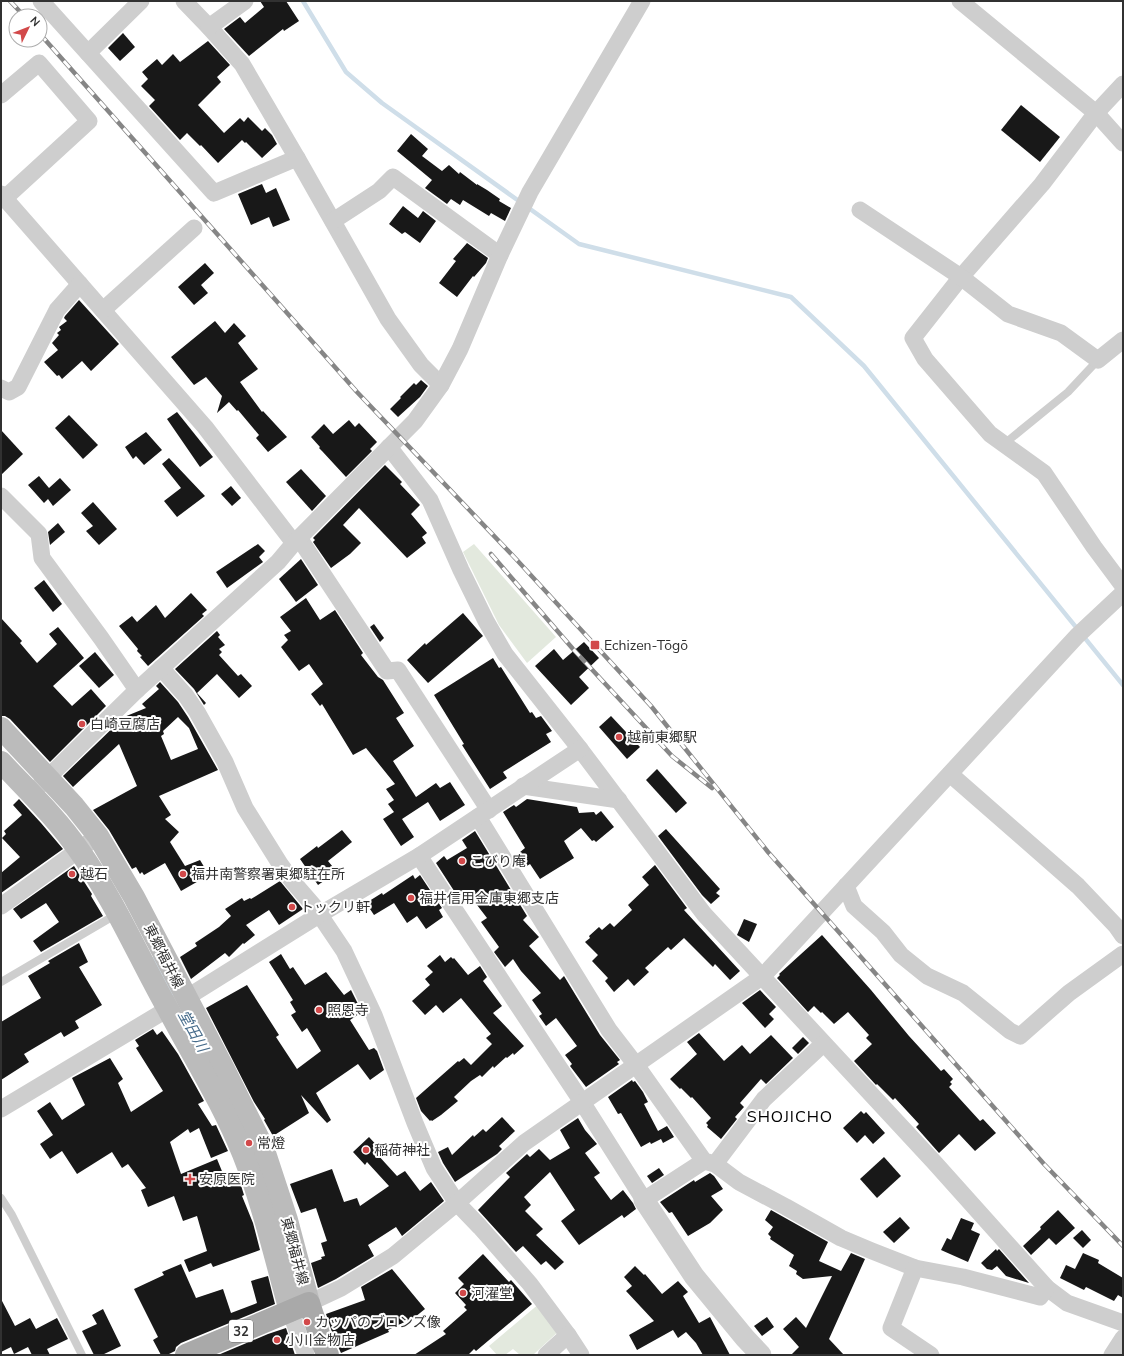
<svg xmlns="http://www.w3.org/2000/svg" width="1124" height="1356" font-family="'Nunito Sans','Noto Sans JP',sans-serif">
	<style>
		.green { fill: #e3e9de }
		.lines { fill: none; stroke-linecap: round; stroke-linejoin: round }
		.stream { stroke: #cfdee9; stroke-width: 4.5 }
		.building { fill: #181818; fill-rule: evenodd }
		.service { stroke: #cecece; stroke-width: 8 }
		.minor { stroke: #cecece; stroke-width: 17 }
		.tertiary { stroke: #cecece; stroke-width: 21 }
		.secondary { stroke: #bbb; stroke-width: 22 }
		.primary { stroke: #a9a9a9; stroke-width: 22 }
		.rail-casing { stroke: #868686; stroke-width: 4.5 }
		.rail { stroke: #fff; stroke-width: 3; stroke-dasharray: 9; stroke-linecap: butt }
		.poi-dot { fill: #d2494a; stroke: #fff; stroke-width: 1.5 }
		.labels { text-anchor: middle; stroke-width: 4; stroke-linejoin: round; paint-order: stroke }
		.shield { fill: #fff; stroke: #6f6f6f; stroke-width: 1 }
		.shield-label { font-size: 13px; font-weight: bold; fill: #313131 }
		.poi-label { font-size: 14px; fill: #313131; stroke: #fff; text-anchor: start }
		.street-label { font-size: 14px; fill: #313131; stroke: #fff }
		.water-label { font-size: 15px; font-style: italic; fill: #476c8b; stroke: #fff }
		.quarter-label { font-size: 16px; letter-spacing: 1px; fill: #000; stroke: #fff }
	</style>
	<rect width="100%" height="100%" fill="#fff"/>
	<!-- green -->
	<g class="green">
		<polygon points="474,544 556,637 527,663 499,625 463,552"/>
		<polygon points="540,1303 560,1330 533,1355 520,1355 513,1349 505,1355 497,1355 489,1346"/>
	</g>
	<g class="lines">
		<!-- stream -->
		<g class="stream">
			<polyline points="303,1 346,72 382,103 579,244 791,297 864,366 1123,685"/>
			<polyline points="154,959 176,1000"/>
		</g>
	</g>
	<!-- building -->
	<g class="building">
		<polygon points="260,1 286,1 299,21 284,31 283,29 249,56 224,29 240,17 245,23 264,7"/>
		<polygon points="123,33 135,47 120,61 108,48"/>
		<polygon points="208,41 230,65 217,77 221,82 198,105 224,133 240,118 244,122 248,117 262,131 265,128 272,135 277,144 262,158 246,142 245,143 242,140 218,163 201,145 200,146 187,133 180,140 149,106 155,100 141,86 148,79 142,72 157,59 162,65 173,54 180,62"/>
		<polygon points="1021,105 1060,137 1040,162 1001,130"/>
		<polygon points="411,134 428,149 422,156 442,171 449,165 459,174 460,172 477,185 477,184 487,190 500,199 499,201 511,208 505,221 491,213 489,216 463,200 460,205 451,199 447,204 425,188 432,180 397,151"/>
		<polygon points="262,184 266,193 276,188 290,220 273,227 269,217 251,225 238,194"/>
		<polygon points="403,206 418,218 423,211 436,221 420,243 405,232 402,234 389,224"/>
		<polygon points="467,243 488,258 486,263 474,277 473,276 457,297 439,283 456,261 453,259"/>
		<polygon points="205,263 214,273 201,285 208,293 194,305 178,287"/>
		<polygon points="79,300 119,344 91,371 82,361 62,379 59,375 57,376 44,362 58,350 52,343 59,335 57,333 61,330 59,327 67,321 64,318 65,316"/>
		<polygon points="215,321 225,333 234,323 246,336 238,343 258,369 240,382 262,412 263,411 287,437 268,452 256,438 259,435 238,410 237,411 229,402 217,413 222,396 206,377 194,385 171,357"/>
		<polygon points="421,380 428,386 420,397 398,417 390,409 401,398 400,397 414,383 416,385"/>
		<polygon points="177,412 213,457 200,467 167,419"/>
		<polygon points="69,415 98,445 83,459 55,428"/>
		<polygon points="349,420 355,427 359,423 377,442 370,449 372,451 346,477 322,451 319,448 320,447 311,437 324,424 333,434"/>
		<polygon points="1,430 23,454 1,475"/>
		<polygon points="146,432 162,450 144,465 136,456 133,459 125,447"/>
		<polygon points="169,458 205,496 177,517 164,501 181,488 162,464"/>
		<polygon points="385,465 402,482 400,484 420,505 411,514 427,533 422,537 426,543 407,558 359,508 343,525 361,543 350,554 331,568 313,542 315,540 313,538"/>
		<polygon points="301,469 326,496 312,511 286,482"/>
		<polygon points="39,476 49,488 60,478 71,490 53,506 48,499 44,503 28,485"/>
		<polygon points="231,486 241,498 232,506 221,494"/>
		<polygon points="93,502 117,529 99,545 86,531 93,526 81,513"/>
		<polygon points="58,523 65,532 50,545 48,532"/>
		<polygon points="258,544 265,551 259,557 263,562 227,588 216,572"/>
		<polygon points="301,559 318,585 296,602 279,579"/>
		<polygon points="44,580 62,604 53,612 34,588"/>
		<polygon points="191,593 207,610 202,614 204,616 148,666 140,657 142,656 137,651 138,649 119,626 132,616 137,622 156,605 165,618"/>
		<polygon points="306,598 320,620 335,610 363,653 361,655 378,677 383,680 404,713 396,718 414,746 393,761 416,797 436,783 440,788 450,782 465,805 440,821 428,802 402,819 414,837 401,846 383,819 394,812 388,804 394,800 386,789 395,784 366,748 353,755 322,704 320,706 311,694 323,684 309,664 299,671 281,647 288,640 284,635 291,631 280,617"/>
		<polygon points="463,613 483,636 428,683 407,660 425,643 426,645"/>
		<polygon points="1,618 22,641 20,643 37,663 57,644 49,634 58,627 84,658 53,686 72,706 91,689 106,706 50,762 10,719 5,716 1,716"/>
		<polygon points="374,624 384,638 380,642 370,627"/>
		<polygon points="217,631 220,635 218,637 225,645 219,649 222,652 219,655 238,676 241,674 252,686 239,698 217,674 197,693 206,703 204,705 194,689 175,669"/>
		<polygon points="584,642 599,658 579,677 589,688 571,705 535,666 554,649 563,660"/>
		<polygon points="95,652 114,675 99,688 79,666"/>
		<polygon points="493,658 499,668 501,667 530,713 532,712 536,718 541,716 552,731 546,734 551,742 503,772 507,778 490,789 462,745 464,744 434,695"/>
		<path d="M160,682L178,702L188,717L218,770L159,796L171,815L165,819L179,832L170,842L185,866L200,860L209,875L181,891L165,863L144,875L142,872L140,874L136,867L132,869L109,830L93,810L137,786L119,744L73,787L63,776L124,717L146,708L142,704L159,689L156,686ZM178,717L189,728L198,749L171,760L161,736L164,734L163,731Z"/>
		<polygon points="611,716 640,747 627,759 599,727"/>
		<polygon points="657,769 687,803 676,813 646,780"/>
		<polygon points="19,799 41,823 63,849 1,893 1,873 20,857 2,838 6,834 4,831 22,815 13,805"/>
		<polygon points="527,799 577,807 579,813 594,812 596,815 601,811 614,827 596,842 594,840 592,841 581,828 564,841 574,858 540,879 530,864 522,869 514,857 525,848 503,812 514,805 516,807"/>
		<polygon points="666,829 720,889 716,893 720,896 711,904 702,895 658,836"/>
		<polygon points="342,830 352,842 328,861 337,872 318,885 300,859 317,846 318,848"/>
		<polygon points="475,831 527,916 523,920 539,937 529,946 560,980 564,976 600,1035 620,1060 617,1062 619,1064 586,1087 570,1066 572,1064 565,1055 577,1046 556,1018 546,1026 539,1016 542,1014 532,1000 541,993 521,971 513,959 505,967 494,952 499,947 481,922 487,918 467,892 458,897 436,863 444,856 447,860 467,848 462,840"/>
		<polygon points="655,865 687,908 684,910 740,971 730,980 715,964 713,967 684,938 671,950 668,947 645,968 649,972 634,986 628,979 614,992 605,981 608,978 592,961 598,955 585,942 590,938 589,936 599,927 602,930 610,923 614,927 632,910 628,905 649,885 642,877"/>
		<polygon points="74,866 92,894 91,896 103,916 41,952 33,941 59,922 46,903 21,919 13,909"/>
		<polygon points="413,875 415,879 420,875 442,908 439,910 443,917 426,929 417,916 407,923 394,903 374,915 366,903 382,893 383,895"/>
		<polygon points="280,881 303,909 279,925 269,910 246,925 255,935 244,944 243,943 229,957 225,953 191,979 180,957 197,946 195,943 219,927 231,916 225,909 242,898 244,901 250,898 251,899"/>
		<polygon points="744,919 757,924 749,942 737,935"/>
		<polygon points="822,935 871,990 909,1036 941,1071 944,1069 953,1079 950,1082 952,1084 949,1087 980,1121 983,1119 996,1133 975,1151 959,1134 939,1153 916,1127 919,1124 895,1098 893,1100 877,1084 876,1085 854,1061 872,1044 866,1038 869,1035 848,1012 834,1024 822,1012 821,1013 814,1006 808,1012 777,978 780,975 779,974"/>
		<polygon points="79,943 88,962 79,967 102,1005 75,1021 79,1028 64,1037 61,1032 24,1054 29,1062 1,1080 1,1022 41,998 28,976 50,963 48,961"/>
		<polygon points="281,954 290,969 293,967 305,985 326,972 344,995 351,990 362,1012 350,1020 369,1050 374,1048 377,1051 384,1070 370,1080 358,1064 316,1093 331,1120 327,1123 301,1095 309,1113 273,1136 264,1120 265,1119 254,1102 206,1008 247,985 279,1035 276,1037 297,1069 321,1051 307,1028 302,1032 291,1015 296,1012 290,1002 293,1000 269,962"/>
		<polygon points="440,955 445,962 451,957 453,959 454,958 468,975 480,966 487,977 483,981 502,1006 493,1013 524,1046 514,1055 513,1053 507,1058 506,1057 494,1068 493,1066 482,1077 480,1075 471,1081 454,1097 458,1101 441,1115 432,1121 431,1120 430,1121 421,1111 416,1098 458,1061 459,1062 464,1058 471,1065 492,1044 486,1038 491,1034 461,998 443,1013 436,1005 425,1015 412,1001 430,985 425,979 433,972 427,966"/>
		<polygon points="760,990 776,1007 769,1014 774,1019 765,1028 742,1003"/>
		<polygon points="153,1029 157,1035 162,1031 178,1054 204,1101 198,1104 212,1126 216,1125 228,1151 211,1158 199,1128 190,1133 188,1129 170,1142 181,1174 217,1159 226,1181 238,1176 244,1195 242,1196 253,1223 260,1250 213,1267 211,1263 189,1272 184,1260 207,1251 197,1216 183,1221 174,1196 148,1207 141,1190 146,1188 128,1164 122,1168 112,1152 77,1174 62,1151 50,1159 40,1144 53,1135 37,1111 50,1102 62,1120 85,1105 72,1078 110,1058 123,1079 118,1083 131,1112 163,1091 136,1048 139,1046 135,1040"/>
		<polygon points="699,1033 724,1061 742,1045 750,1054 771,1035 793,1058 766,1084 761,1079 740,1103 744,1107 735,1117 737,1119 721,1139 707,1127 708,1125 706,1123 711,1118 692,1097 691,1098 681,1088 680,1089 670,1079 697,1054 687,1042"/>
		<polygon points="803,1037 809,1043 798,1054 792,1048"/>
		<polygon points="632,1080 633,1082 635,1081 643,1092 648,1102 644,1104 658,1131 667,1126 674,1137 663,1143 661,1139 651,1144 650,1142 641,1147 621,1113 618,1114 608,1097"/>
		<polygon points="861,1111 864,1114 866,1112 885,1133 873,1144 865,1135 857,1143 843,1128"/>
		<polygon points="502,1117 515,1131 499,1146 502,1149 497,1154 455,1182 443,1163 438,1152 448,1147 452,1155 473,1135 474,1137 483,1129 486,1132"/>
		<polygon points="578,1118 585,1130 597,1144 585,1153 600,1173 594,1177 611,1200 623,1190 633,1203 636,1209 624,1218 622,1215 579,1245 561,1221 575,1210 550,1172 524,1197 531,1205 525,1211 543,1229 536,1235 564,1262 555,1270 546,1261 541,1265 523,1246 516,1252 478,1210 510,1177 506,1173 527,1154 530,1157 539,1149 550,1160 570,1148 560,1130"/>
		<polygon points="369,1137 381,1150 377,1154 397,1176 405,1171 420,1191 431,1182 444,1201 402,1236 396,1227 368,1245 374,1256 336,1279 318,1288 311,1263 322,1259 321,1257 325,1256 321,1243 327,1241 316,1208 301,1213 290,1184 332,1169 344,1202 357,1198 360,1206 389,1186 367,1162 365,1165 353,1152"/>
		<polygon points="884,1157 901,1176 877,1198 860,1179"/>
		<polygon points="659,1168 664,1175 652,1183 647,1176"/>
		<polygon points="710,1173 714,1176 723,1189 711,1196 723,1210 710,1223 688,1236 672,1212 669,1213 660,1202 694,1180 695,1182"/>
		<polygon points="771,1210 828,1242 819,1261 841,1271 851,1253 865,1259 829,1339 844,1355 791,1355 799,1347 783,1329 796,1317 806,1328 832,1276 803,1279 796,1274 797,1271 789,1266 794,1255 770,1239 771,1237 768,1234 773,1227 765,1220"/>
		<polygon points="1058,1210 1075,1228 1056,1245 1049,1238 1031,1255 1023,1246 1041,1229 1040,1227"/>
		<polygon points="900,1217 910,1228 894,1243 883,1232"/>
		<polygon points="961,1218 974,1223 971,1230 980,1234 968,1262 941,1250 947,1238 951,1240"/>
		<polygon points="1082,1230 1091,1240 1083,1248 1073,1238"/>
		<polygon points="996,1249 997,1251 999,1249 1029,1283 1006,1276 997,1266 992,1270 987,1269 981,1263"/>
		<polygon points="1083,1253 1099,1260 1098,1263 1123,1278 1123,1298 1118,1295 1114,1301 1086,1287 1084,1290 1060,1278 1066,1265 1075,1269"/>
		<polygon points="483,1254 509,1282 511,1280 532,1304 476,1351 474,1349 468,1355 414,1355 446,1334 443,1331 467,1310 464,1307 466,1305 455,1293 464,1284 458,1278"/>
		<polygon points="181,1264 196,1298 223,1289 231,1313 257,1303 251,1281 268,1276 275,1304 181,1343 176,1347 175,1351 167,1355 161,1355 153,1340 158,1337 134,1289 164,1275 162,1272"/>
		<polygon points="635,1266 644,1275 645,1274 662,1294 678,1281 688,1292 683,1296 699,1323 710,1317 730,1355 703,1355 696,1343 686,1332 678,1338 673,1330 637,1350 629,1335 654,1321 626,1291 632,1286 624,1277"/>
		<polygon points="392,1269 425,1309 415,1317 388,1330 389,1332 341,1353 334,1338 326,1314 365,1300 361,1287"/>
		<polygon points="1,1299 15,1326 30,1318 36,1329 57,1318 68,1339 47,1349 50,1355 32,1355 28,1347 14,1354 11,1347 1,1352"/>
		<polygon points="103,1309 121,1346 102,1355 94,1355 82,1331 97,1324 92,1315"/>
		<polygon points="767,1317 774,1327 762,1336 754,1326"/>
		<polygon points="286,1328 295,1355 218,1355 268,1334"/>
	</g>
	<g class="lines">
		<!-- service -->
		<g class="service">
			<polyline points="1004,444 1068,392 1098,360"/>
			<polyline points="1,982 117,914"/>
			<polyline points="1,1198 12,1215 82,1355"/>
		</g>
		<!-- minor -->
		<g class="minor">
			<polyline points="41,1 214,193 297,158 242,64 209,27 184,1"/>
			<polyline points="960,1 1096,113 1123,143"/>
			<polyline points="209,27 245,1"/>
			<polyline points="88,53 141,1"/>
			<polyline points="1123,84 1096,113 1042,184 961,277 913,338 925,359 990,434 1044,473 1094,547 1123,586"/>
			<polyline points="1,95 39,63 89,121 5,198"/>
			<polyline points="297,158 388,319 421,365 441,385"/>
			<polyline points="1,194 205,427 294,543"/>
			<polyline points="860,210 961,277 1008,314 1061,333 1098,360 1123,340"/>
			<polyline points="333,221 379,191 393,177 500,255"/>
			<polyline points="103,310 194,228"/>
			<polyline points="1,388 9,392 18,387 57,310 80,284"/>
			<polyline points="389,447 430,500 461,570 486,621 505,654 580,749 704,914 934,1162 1047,1288 1067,1303 1123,1323"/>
			<polyline points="1,496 39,534 42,558 101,638 137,690"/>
			<polyline points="299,538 387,671 398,670 489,810"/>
			<polyline points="161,668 186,696 197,712 225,762 245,808 280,864 293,882 313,905 344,951 374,1015 415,1123 434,1168 457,1203 480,1227 530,1284 568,1335 581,1355"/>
			<polyline points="950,774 1078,886 1116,926 1123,936"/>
			<polyline points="523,786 619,800"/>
			<polyline points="31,794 137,690 278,562 294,543 415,421 441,385 460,349 500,255 530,192 642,1"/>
			<polyline points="478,817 609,1030 636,1065 704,1161 715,1164 739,1182 786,1207 841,1238 872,1251 915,1268 963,1277 1040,1297 1047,1288"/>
			<polyline points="419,856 582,1102 644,1200 704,1161"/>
			<polyline points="846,886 854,906 883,932 901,955 927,976 963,993 1010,1031 1020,1036 1069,993 1123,954"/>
			<polyline points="1,906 98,836"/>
			<polyline points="1,1109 186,998 319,915 419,856 580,749"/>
			<polyline points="715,1164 764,1099 823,1044"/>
			<polyline points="915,1268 891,1328 931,1355"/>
			<polyline points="309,1303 341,1288 393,1256 457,1203 524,1143 763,976 1077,636 1123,593"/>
			<polyline points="290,1311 306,1355"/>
			<polyline points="546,1355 568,1335"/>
			<polyline points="1112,1355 1123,1338"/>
		</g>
		<!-- tertiary -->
		<polyline class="tertiary" points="644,1200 694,1276 745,1338 761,1355"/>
		<!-- secondary -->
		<g class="secondary">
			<polyline points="1,728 74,806 98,836 134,897 224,1069 263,1147 287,1220 309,1303"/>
			<path d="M1,762C27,790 56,817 78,849C114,899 139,958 169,1011C194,1058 223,1104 243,1154C263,1204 275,1258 290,1311"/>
		</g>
		<!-- primary -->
		<polyline class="primary" points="186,1355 309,1303 322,1343 328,1355"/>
		<defs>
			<g id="rail">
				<polyline points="10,1 24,16"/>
				<polyline points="40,34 357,392 516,559 651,706 768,852 1044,1164 1123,1246"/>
				<polyline points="491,554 573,649 672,756 712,788"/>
			</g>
		</defs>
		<!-- rail casing -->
		<use href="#rail" class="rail-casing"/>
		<!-- rail -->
		<use href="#rail" class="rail"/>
	</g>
	<!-- markers -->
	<g class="poi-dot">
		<rect x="590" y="640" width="10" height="10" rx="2"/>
		<circle cx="82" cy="724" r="4"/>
		<circle cx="619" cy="737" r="4"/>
		<circle cx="462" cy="861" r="4"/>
		<circle cx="72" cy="874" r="4"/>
		<circle cx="183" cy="874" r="4"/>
		<circle cx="411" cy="898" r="4"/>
		<circle cx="292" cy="907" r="4"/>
		<circle cx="319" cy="1010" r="4"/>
		<circle cx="249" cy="1143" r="4"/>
		<circle cx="366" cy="1150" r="4"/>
		<path d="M188 1173h4v4h4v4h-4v4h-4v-4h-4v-4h4z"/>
		<circle cx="463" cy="1293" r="4"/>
		<circle cx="307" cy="1322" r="4"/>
		<circle cx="277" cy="1340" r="4"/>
	</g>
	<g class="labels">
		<!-- shield labels -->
		<rect class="shield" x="229" y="1320" width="24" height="22" rx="3"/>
		<g class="shield-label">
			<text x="241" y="1336">32</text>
		</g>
		<!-- poi labels -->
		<g class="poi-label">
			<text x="604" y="650">Echizen-Tōgō</text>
			<text x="90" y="729">白崎豆腐店</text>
			<text x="627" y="742">越前東郷駅</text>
			<text x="470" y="866">こびり庵</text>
			<text x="80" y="879">越石</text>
			<text x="191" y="879">福井南警察署東郷駐在所</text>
			<text x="419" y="903">福井信用金庫東郷支店</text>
			<text x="300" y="912">トックリ軒</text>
			<text x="327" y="1015">照恩寺</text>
			<text x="257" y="1148">常燈</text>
			<text x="374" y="1155">稲荷神社</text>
			<text x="199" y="1184">安原医院</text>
			<text x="471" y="1298">河濯堂</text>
			<text x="315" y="1327">カッパのブロンズ像</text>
			<text x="285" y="1345">小川金物店</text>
		</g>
		<!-- street labels -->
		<g class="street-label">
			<text transform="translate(164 956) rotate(63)" y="5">東郷福井線</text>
			<text transform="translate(295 1251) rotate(75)" y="5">東郷福井線</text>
		</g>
		<!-- water labels -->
		<g class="water-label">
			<text transform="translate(193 1031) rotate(61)" y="5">堂田川</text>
		</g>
		<!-- quarter labels -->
		<g class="quarter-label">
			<text x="790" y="1122">SHOJICHO</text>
		</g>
	</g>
	<!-- border -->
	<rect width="1124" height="1356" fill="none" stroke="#313131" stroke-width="4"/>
	<!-- north arrow -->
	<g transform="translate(28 28) rotate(47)"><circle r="19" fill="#ffffff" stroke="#adadad"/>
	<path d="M0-3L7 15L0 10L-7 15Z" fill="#d2494a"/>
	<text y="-6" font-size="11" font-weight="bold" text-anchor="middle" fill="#313131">N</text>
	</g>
</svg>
